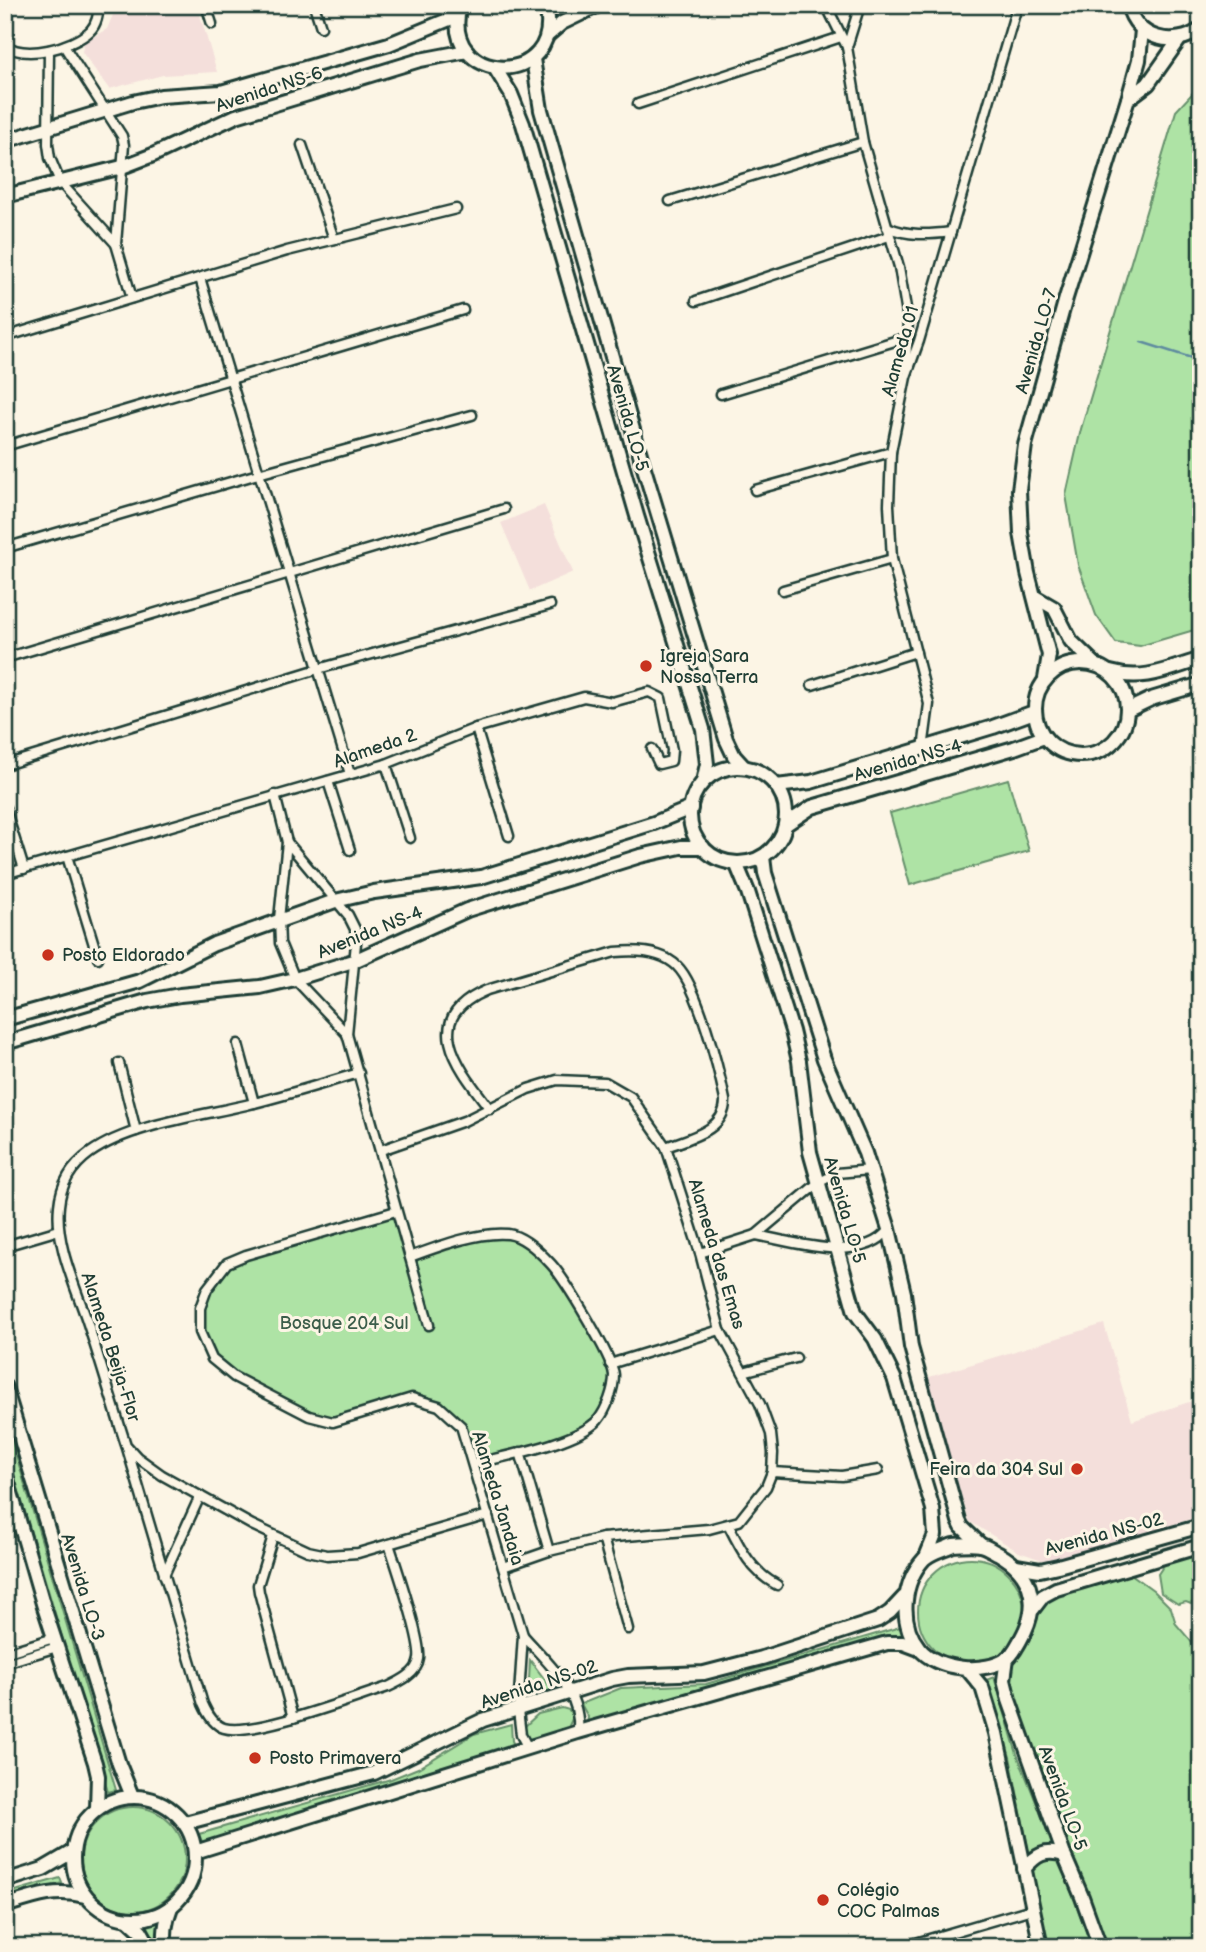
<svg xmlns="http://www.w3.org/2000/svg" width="1206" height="1952" font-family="'Balsamiq Sans',sans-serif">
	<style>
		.built { fill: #f4dfdb }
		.green { fill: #aee3a5; stroke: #66906c; stroke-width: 2 }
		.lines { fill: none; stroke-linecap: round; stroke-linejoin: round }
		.stream { stroke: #5e8b9f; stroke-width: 2.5 }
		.street-casing { stroke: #1f3d34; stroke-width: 13 }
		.secondary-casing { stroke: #1f3d34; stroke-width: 18 }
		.street { stroke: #fcf5e5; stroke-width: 8 }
		.secondary { stroke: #fcf5e5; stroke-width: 12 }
		.poi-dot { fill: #c8321e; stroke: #fcf5e5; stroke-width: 2.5 }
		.labels { text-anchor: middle; stroke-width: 6; stroke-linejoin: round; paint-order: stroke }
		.street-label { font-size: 18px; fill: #1f3d34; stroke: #fcf5e5 }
		.poi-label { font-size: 18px; fill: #1f3d34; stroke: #fcf5e5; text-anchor: start }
		.park-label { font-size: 18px; fill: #3c5e4b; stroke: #fcf5e5 }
	</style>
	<rect width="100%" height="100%" fill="#fcf5e5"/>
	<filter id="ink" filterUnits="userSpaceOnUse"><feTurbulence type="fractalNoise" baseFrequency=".0143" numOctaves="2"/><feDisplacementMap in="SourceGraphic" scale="14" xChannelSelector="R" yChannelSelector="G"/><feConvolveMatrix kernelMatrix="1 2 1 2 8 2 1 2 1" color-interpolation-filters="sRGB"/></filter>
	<g filter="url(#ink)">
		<!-- built -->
		<g class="built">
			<polygon points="147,5 197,5 217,72 163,75 109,89 82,52 84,42 107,29 115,10"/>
			<polygon points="544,505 573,572 530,591 501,523"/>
			<polygon points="1104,1324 1132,1421 1201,1398 1201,1516 1059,1560 1042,1560 1019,1552 969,1521 926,1378"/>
		</g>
		<!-- green -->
		<g class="green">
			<polygon points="1201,84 1201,628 1140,646 1116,643 1096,615 1078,565 1066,495 1081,429 1176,111"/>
			<polygon points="1008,779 1029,851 910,885 890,813"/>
			<polygon points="396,1211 410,1257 440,1246 510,1234 554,1266 614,1374 598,1420 576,1434 473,1464 461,1426 439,1406 412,1398 333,1422 309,1416 234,1377 212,1359 200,1332 207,1289 227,1263"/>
			<polygon points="5,1418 116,1790 108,1792 5,1445"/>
			<polygon points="1201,1548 1201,1593 1191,1604 1186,1602 1178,1604 1161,1593 1158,1574 1168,1559"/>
			<circle cx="971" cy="1611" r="53"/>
			<polygon points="1117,1573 1131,1574 1153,1590 1171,1608 1176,1624 1201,1653 1201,1947 1103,1947 1006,1680 1010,1659 1045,1599"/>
			<polygon points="900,1627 903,1636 587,1725 588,1717 581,1704 621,1688 706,1684"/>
			<polygon points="530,1660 555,1693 528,1700"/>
			<polygon points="994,1677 1017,1754 1055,1850 1030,1858 1010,1757 986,1680"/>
			<polygon points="562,1708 569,1710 573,1717 567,1730 531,1741 524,1738 523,1728 538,1714"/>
			<polygon points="511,1724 512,1741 516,1748 202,1842 199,1834 391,1779 418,1768 474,1734"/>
			<circle cx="133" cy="1859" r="52"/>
			<polygon points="1044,1858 1059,1859 1092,1947 1046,1947 1032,1866"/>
			<polygon points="60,1878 62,1883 5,1900 5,1894"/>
			<polygon points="159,1922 162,1947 154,1947 143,1926"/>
		</g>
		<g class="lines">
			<!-- stream -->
			<polyline class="stream" points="1141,342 1201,361"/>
			<defs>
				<g id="street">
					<polyline points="206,5 212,24"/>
					<polyline points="314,5 321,27"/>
					<polyline points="826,5 847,47 863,142 899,267 908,320 906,367"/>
					<path d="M5,45C25,60 72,48 90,31C97,24 98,15 99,5"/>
					<polyline points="64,46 122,136 124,145 116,244 132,298"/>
					<polyline points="847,47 860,5"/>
					<polyline points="49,50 48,144 50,158 60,182 116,244"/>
					<polyline points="638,104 841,37"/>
					<polyline points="302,145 334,239"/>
					<polyline points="670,201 863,142"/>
					<path d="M887,227C908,236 928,235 951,232"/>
					<polyline points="200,278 350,774"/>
					<polyline points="696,301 889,236"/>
					<polyline points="5,337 287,251 456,209"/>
					<polyline points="721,394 908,337"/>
					<polyline points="5,446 463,310"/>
					<polyline points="755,490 891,452"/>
					<polyline points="5,548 258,474 472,415"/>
					<polyline points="783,590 892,559"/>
					<polyline points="5,658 504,509"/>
					<polyline points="812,685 916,652"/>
					<polyline points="476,728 509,836"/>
					<polyline points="923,749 929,704 892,559 889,505 891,452 906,377 919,341 1016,10"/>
					<polyline points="386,764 410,838"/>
					<polyline points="5,765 318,669 550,605"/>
					<polyline points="328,781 350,850"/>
					<polyline points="275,795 287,842 279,919 280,943 295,979 347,1034"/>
					<polyline points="5,808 24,869"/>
					<polyline points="287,842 348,915 355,929 356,943 347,1034 429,1325"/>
					<polyline points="67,856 98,958"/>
					<polyline points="5,874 386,764 476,728 584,697 612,702 649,692 661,698 672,750 671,761 659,764 652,749"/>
					<polyline points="238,1044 254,1103"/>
					<polyline points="119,1063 136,1131"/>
					<path d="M359,1073C321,1084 284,1096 246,1105C199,1116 129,1125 90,1153C72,1166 61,1183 59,1206C55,1245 76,1287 88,1324C101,1364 113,1405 126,1445L137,1457L162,1475L252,1525L308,1551L327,1555L358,1553L488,1515"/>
					<path d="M490,1109C458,1067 418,1019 487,990L615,952C635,950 661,950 677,966C698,986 719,1070 725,1100C726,1130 690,1138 666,1147"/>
					<polyline points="381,1150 464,1121 528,1089 557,1080 605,1082 631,1097 666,1147 700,1253 720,1330 760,1404 771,1434 773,1453 772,1472 766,1487 739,1521 709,1529 603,1538 549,1551 503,1567"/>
					<polyline points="396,1211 246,1255 227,1263 207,1289 200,1308 200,1332 212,1359 234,1377 309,1416 333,1422 412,1398 439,1406 461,1426 523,1635 518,1710 521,1735 528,1748"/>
					<path d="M756,1235C793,1242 863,1265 889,1229"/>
					<polyline points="5,1246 59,1230"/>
					<polyline points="700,1253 756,1235 818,1183 837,1173 870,1170"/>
					<path d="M410,1257C437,1247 479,1231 508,1234C524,1236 540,1252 551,1264C564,1278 613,1358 614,1375C614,1389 607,1409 598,1420C577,1443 505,1456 473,1464"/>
					<polyline points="610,1364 720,1330"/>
					<polyline points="743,1372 796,1358"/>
					<path d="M127,1448L203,1704C207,1713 214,1725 224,1728C252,1737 356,1697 388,1687C399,1682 417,1674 419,1659C422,1642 396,1565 389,1544"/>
					<polyline points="520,1452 549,1551"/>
					<polyline points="772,1472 842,1476 878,1470"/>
					<path d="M729,1526C741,1550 752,1572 777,1585"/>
					<polyline points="273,1536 258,1585 259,1592 293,1718"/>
					<polyline points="603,1538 628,1629"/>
					<polyline points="164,1575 200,1496"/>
					<path d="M523,1635C548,1664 582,1691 578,1732"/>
					<polyline points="5,1653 54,1638"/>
					<polyline points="5,1663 57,1647"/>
					<polyline points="902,1947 1032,1909"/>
				</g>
				<g id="secondary">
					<path d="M460,5C438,86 566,91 546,5"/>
					<path d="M1128,5C1136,39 1174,49 1201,29"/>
					<polyline points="548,35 562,23 599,5"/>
					<polyline points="533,59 541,110 644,468 726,739 734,756 744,767"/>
					<polyline points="495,68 511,94 523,124 637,516 703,729 707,764 703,782"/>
					<polyline points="1128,99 1148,84 1179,40"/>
					<polyline points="5,141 133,102 161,96 221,92 389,44 457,16"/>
					<polyline points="5,196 122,167 153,155 236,116 420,60 467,51"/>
					<polyline points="1035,597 1054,608 1071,641 1094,663"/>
					<circle cx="1081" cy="709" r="46"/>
					<path d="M1110,672C1144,682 1168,669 1201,659"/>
					<polyline points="1045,679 1049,655 1028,573 1021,533 1019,490 1025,445 1066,298 1128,99 1139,60 1142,30"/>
					<polyline points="1128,710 1151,699 1201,684"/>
					<circle cx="738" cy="815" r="48"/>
					<polyline points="776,786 811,782 993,727 1034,712"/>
					<polyline points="785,825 812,807 1014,748 1044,737"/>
					<polyline points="763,857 765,873 824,1059 865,1153 889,1229 904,1293 911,1347 959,1521 962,1527 981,1545"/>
					<polyline points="736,863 748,892 792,1031 799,1061 810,1152 855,1312 875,1339 894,1378 933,1509 935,1535 926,1557"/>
					<polyline points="5,1019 140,981 214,944 335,901 374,892 481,877 654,823 691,808"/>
					<polyline points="5,1043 147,1001 180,995 260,987 295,979 356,960 467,910 640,856 681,847 703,847"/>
					<polyline points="5,1387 119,1764 132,1796"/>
					<polyline points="5,1472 44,1607 95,1763 98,1776 97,1808"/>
					<path d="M953,1545C961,1545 971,1543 980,1545C986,1546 993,1551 999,1554C1029,1571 1040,1599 1025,1631C1021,1639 1015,1652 1008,1658C986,1675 936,1670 919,1648C898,1622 903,1582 924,1559C931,1552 944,1549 953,1545Z"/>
					<polyline points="1016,1566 1040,1570 1058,1566 1201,1526"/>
					<polyline points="1033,1609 1043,1596 1056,1589 1201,1546"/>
					<polyline points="1007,1658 1004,1680 1009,1700 1064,1855 1082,1897 1100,1947"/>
					<polyline points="967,1669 982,1687 996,1733 1041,1947"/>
					<circle cx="134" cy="1858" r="61"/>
					<polyline points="185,1823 374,1773 483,1720 612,1679 628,1676 704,1673 762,1658 878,1620 890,1612 904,1597"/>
					<polyline points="195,1852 578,1732 887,1643 903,1643 919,1649"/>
					<path d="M1024,1869C1036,1855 1045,1849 1064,1855"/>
					<polyline points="5,1881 43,1869 72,1852"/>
					<path d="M5,1906C33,1897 56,1888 85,1896"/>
					<polyline points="129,1920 141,1931 150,1947"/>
					<path d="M166,1947C163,1933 166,1920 171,1907"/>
				</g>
			</defs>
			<!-- street casing -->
			<use href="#street" class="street-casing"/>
			<!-- secondary casing -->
			<use href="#secondary" class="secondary-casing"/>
			<!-- street -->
			<use href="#street" class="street"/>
			<!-- secondary -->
			<use href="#secondary" class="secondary"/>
		</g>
	</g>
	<!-- markers -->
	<g class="poi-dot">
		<circle cx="646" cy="666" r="7"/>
		<circle cx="48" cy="955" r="7"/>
		<circle cx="1077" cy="1469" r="7"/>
		<circle cx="255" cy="1758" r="7"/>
		<circle cx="823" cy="1900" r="7"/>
	</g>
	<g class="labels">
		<!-- street labels -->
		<g class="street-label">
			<text transform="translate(269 89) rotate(-18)" y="6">Avenida NS-6</text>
			<text transform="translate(1036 341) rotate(-74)" y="6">Avenida LO-7</text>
			<text transform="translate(900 351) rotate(-74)" y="6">Alameda 01</text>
			<text transform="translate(628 418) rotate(74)" y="6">Avenida LO-5</text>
			<text transform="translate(375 748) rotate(-19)" y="6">Alameda 2</text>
			<text transform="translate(908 760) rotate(-16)" y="6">Avenida NS-4</text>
			<text transform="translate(370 932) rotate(-22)" y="6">Avenida NS-4</text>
			<text transform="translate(845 1210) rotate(74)" y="6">Avenida LO-5</text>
			<text transform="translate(717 1254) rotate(73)" y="6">Alameda das Emas</text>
			<text transform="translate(111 1347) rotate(72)" y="6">Alameda Beija-Flor</text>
			<text transform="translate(498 1498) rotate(73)" y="6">Alameda Jandaia</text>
			<text transform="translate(1104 1534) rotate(-15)" y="6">Avenida NS-02</text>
			<text transform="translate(83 1587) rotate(73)" y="6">Avenida LO-3</text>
			<text transform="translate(539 1684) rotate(-18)" y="6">Avenida NS-02</text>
			<text transform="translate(1063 1798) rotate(70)" y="6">Avenida LO-5</text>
		</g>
		<!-- poi labels -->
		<g class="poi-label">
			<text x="660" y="662">Igreja Sara<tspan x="660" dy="21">Nossa Terra</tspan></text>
			<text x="62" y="961">Posto Eldorado</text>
			<text x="1063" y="1475" text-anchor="end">Feira da 304 Sul</text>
			<text x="269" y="1764">Posto Primavera</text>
			<text x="837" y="1896">Colégio<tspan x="837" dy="21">COC Palmas</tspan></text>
		</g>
		<!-- park labels -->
		<g class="park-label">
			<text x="344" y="1329">Bosque 204 Sul</text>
		</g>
	</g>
	<!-- margin -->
	<rect width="1206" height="1952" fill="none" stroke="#fcf5e5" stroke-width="28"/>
	<rect x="14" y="14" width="1178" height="1924" fill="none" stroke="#1f3d34" stroke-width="2.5" filter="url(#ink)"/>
</svg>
